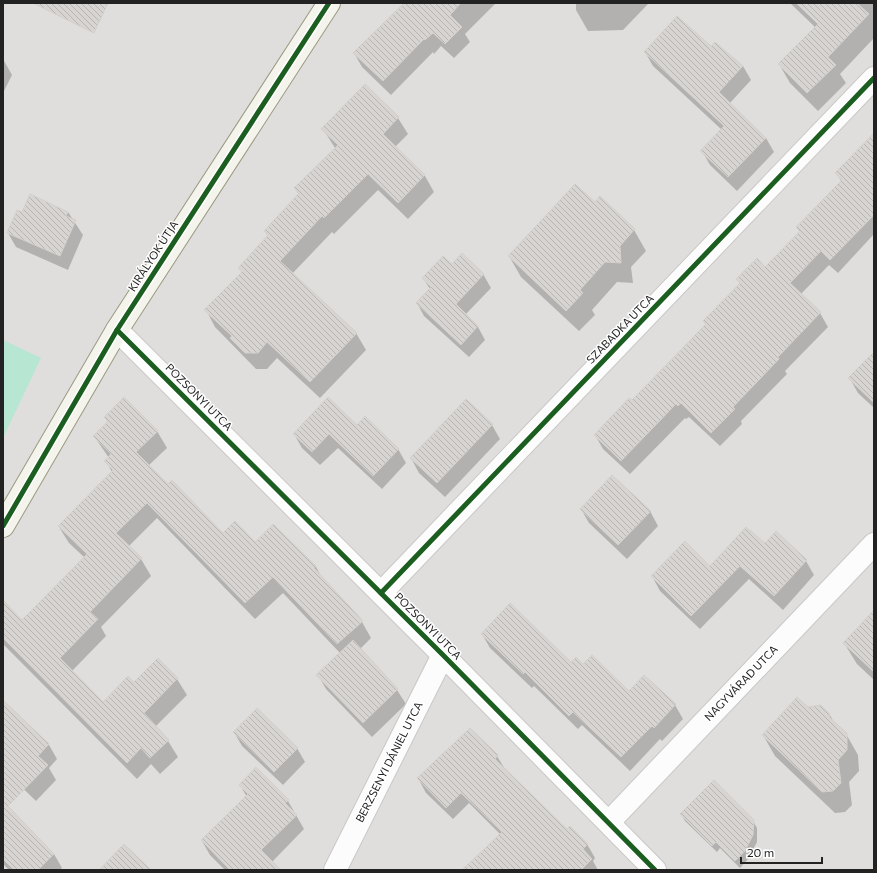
<svg xmlns="http://www.w3.org/2000/svg" width="877" height="873" font-family="Commissioner,sans-serif">
	<style>
		.residential { fill: #dfdedc }
		.pitch { fill: #b7e6d2 }
		.shadow { fill: #0003 }
		.building { fill: url(#building-back-hatch); stroke: #d3d0cc }
		.lines { fill: none; stroke-linecap: round; stroke-linejoin: round }
		.street-casing { stroke: #c9c8c7; stroke-width: 24 }
		.secondary-casing { stroke: #999a82; stroke-width: 24 }
		.street { stroke: #fdfcfc; stroke-width: 22 }
		.secondary { stroke: #f4f4ed; stroke-width: 22 }
		.cycleway-casing { stroke: #fff; stroke-width: 8 }
		.cycleway { stroke: #1b5e20; stroke-width: 5 }
		.labels { text-anchor: middle; stroke-width: 3; stroke-linejoin: round; paint-order: stroke }
		.street-label { font-size: 11px; fill: #222; stroke: #fff }
	</style>
	<defs>
		<pattern id="building-back-hatch" width="6" height="6" patternUnits="userSpaceOnUse"><rect width="6" height="6" fill="#d7d4d2"/><path d="M-1 5l2 2M0 0l6 6M5-1l2 2" fill="none" stroke="#b8b6b4"/></pattern>
	</defs>
	<rect width="100%" height="100%" fill="#f0eeeb"/>
	<!-- residential -->
	<rect class="residential" x="3" y="3" width="871" height="867"/>
	<!-- pitch -->
	<polygon class="pitch" points="3,340 41,358 3,438"/>
	<!-- shadow -->
	<g class="shadow">
		<polygon points="405,3 496,3 465,34 470,42 454,58 441,46 434,54 433,52 391,95 362,67 354,53"/>
		<polygon points="576,3 649,3 623,30 588,31 576,10"/>
		<polygon points="790,3 796,3 822,28 823,26 799,3 873,3 874,5 874,38 840,74 846,83 818,111 790,83 779,64 816,28"/>
		<polygon points="711,47 743,66 751,80 729,104 766,138 774,152 737,191 710,165 702,151 722,130 653,66 645,52"/>
		<polygon points="3,59 12,75 3,93"/>
		<polygon points="398,118 408,134 395,147 425,176 434,192 408,219 378,190 334,234 332,232 292,274 356,333 366,350 320,398 277,358 267,369 256,369 215,327 206,310 242,273 239,268 268,237 265,231 299,195 295,188 335,148 323,129"/>
		<polygon points="874,140 874,234 838,273 829,265 800,295 820,313 828,327 785,371 787,374 741,421 742,424 720,446 689,417 686,419 685,418 630,474 603,449 595,435 632,402 707,325 704,321 740,284 738,280 765,268 800,233 797,227 842,182 836,173"/>
		<polygon points="595,203 634,230 646,251 631,267 633,283 617,282 592,310 595,315 579,331 521,277 509,256"/>
		<polygon points="68,212 83,235 68,270 16,247 8,233 23,214"/>
		<polygon points="483,274 491,288 465,315 478,327 485,340 469,357 424,316 417,303 430,289 423,278"/>
		<polygon points="874,354 874,408 858,393 850,379"/>
		<polygon points="466,401 492,425 500,439 445,497 419,473 411,458"/>
		<polygon points="105,417 157,431 167,448 148,466 168,485 223,535 255,543 273,525 316,567 322,578 362,622 371,638 360,649 397,690 406,704 372,737 326,689 318,675 340,653 283,593 255,619 157,518 128,547 141,559 151,576 101,627 106,636 72,671 103,703 134,683 158,659 177,679 187,695 155,727 168,741 178,757 160,774 151,764 137,779 3,644 3,602 22,621 85,558 69,543 59,527 112,472 106,461 109,458 94,436 108,423"/>
		<polygon points="357,427 398,449 406,463 382,489 338,448 320,465 302,448 294,434"/>
		<polygon points="581,509 650,511 658,526 627,559 589,523"/>
		<polygon points="765,545 806,561 814,575 783,610 749,579 700,629 660,591 652,576 710,568"/>
		<polygon points="874,612 874,680 857,664 844,643"/>
		<polygon points="482,634 583,665 629,693 675,705 683,719 662,741 660,739 630,771 582,725 578,729 534,686 532,688 490,648"/>
		<polygon points="808,708 829,713 834,723 846,734 858,755 859,771 849,782 852,805 845,812 835,813 775,756 763,735"/>
		<polygon points="12,709 49,745 57,759 49,768 56,780 36,801 3,769 3,718"/>
		<polygon points="234,732 297,748 305,762 283,785 242,746"/>
		<polygon points="497,756 506,771 567,831 587,844 595,858 593,861 598,870 536,870 469,803 453,819 426,793 418,778"/>
		<polygon points="240,785 288,801 304,829 272,862 280,870 225,870 210,855 202,841 247,797"/>
		<polygon points="3,805 54,854 62,868 60,870 9,870 3,864"/>
		<polygon points="681,814 753,821 757,828 757,842 748,859 740,868 720,848 717,852 685,821"/>
	</g>
	<!-- building -->
	<g class="building">
		<polygon points="33,3 108,3 94,33"/>
		<polygon points="404,3 461,3 450,15 462,27 445,44 433,33 425,40 424,39 383,81 353,53"/>
		<polygon points="798,3 857,3 869,14 828,57 836,65 807,93 778,64 819,23"/>
		<polygon points="677,16 711,46 715,42 743,66 719,92 766,138 728,177 700,151 724,126 644,52"/>
		<polygon points="365,84 399,117 383,134 425,175 398,203 368,174 324,218 322,216 280,261 357,333 310,382 267,342 258,353 245,353 230,338 232,336 204,310 242,272 238,268 268,235 264,231 299,193 294,188 338,145 321,129"/>
		<polygon points="874,133 874,215 830,260 821,251 790,283 821,312 778,357 779,359 733,407 735,409 711,433 681,403 678,406 676,404 621,461 594,435 629,398 632,400 706,324 703,321 740,283 736,279 757,258 765,267 800,231 796,227 842,180 835,173"/>
		<polygon points="575,184 595,202 600,196 635,229 620,246 621,263 605,262 580,290 583,293 566,311 508,256"/>
		<polygon points="30,194 68,212 66,216 76,220 60,256 7,233 17,210 22,212"/>
		<polygon points="462,253 484,274 456,304 478,326 461,345 416,303 431,287 422,278 443,256 452,264"/>
		<polygon points="874,352 874,403 848,378"/>
		<polygon points="124,397 158,431 136,452 168,484 172,480 223,533 235,521 255,542 273,524 316,566 314,568 363,621 337,644 273,577 245,603 147,503 116,533 142,558 90,612 98,619 60,658 103,702 128,676 134,682 158,658 178,678 144,713 169,740 150,758 141,748 127,763 3,638 3,600 22,620 87,554 58,526 113,470 104,461 111,454 93,436 108,421 104,417"/>
		<polygon points="328,397 357,425 365,416 399,449 373,476 329,434 312,452 293,434"/>
		<polygon points="466,399 493,424 437,483 410,458"/>
		<polygon points="612,475 651,511 618,545 580,509"/>
		<polygon points="746,527 765,543 776,531 807,560 774,596 740,566 691,616 651,576 685,541 710,566"/>
		<polygon points="510,603 571,662 576,657 583,664 592,655 629,691 644,675 676,704 654,728 652,726 621,757 573,712 569,716 525,672 523,674 481,634"/>
		<polygon points="874,610 874,672 843,643"/>
		<polygon points="353,640 398,689 363,723 316,675"/>
		<polygon points="797,697 808,707 821,705 829,713 830,718 847,733 847,750 838,760 841,783 833,791 822,792 762,735"/>
		<polygon points="3,700 49,744 38,756 48,765 8,806 54,854 38,870 14,870 3,859"/>
		<polygon points="257,708 298,748 274,772 233,732"/>
		<polygon points="470,728 498,755 495,759 567,829 570,826 588,844 583,849 592,859 581,870 462,870 502,832 461,793 446,808 417,778"/>
		<polygon points="256,767 289,800 285,803 297,815 261,850 281,870 230,870 201,840 248,794 239,785"/>
		<polygon points="714,780 754,820 753,835 745,851 735,861 716,842 712,846 680,814"/>
		<polygon points="124,844 151,870 99,870"/>
	</g>
	<g class="lines">
		<defs>
			<g id="street">
				<polyline points="117,330 443,655 655,870"/>
				<polyline points="381,593 874,78"/>
				<polyline points="609,822 874,544"/>
				<polyline points="335,870 443,655"/>
			</g>
			<polyline id="secondary" points="3,526 117,330 329,3"/>
		</defs>
		<!-- street casing -->
		<use href="#street" class="street-casing"/>
		<!-- secondary casing -->
		<use href="#secondary" class="secondary-casing"/>
		<!-- street -->
		<use href="#street" class="street"/>
		<!-- secondary -->
		<use href="#secondary" class="secondary"/>
		<defs>
			<g id="cycleway">
				<polyline points="117,330 443,655 655,870"/>
				<polyline points="3,526 117,330 329,3"/>
				<polyline points="381,593 874,78"/>
			</g>
		</defs>
		<!-- cycleway casing -->
		<use href="#cycleway" class="cycleway-casing"/>
		<!-- cycleway -->
		<use href="#cycleway" class="cycleway"/>
	</g>
	<g class="labels">
		<!-- street labels -->
		<g class="street-label">
			<text transform="translate(153 256) rotate(-57)" y="4">KIRÁLYOK ÚTJA</text>
			<text transform="translate(620 329) rotate(-46)" y="4">SZABADKA UTCA</text>
			<text transform="translate(199 397) rotate(45)" y="4">POZSONYI UTCA</text>
			<text transform="translate(428 626) rotate(45)" y="4">POZSONYI UTCA</text>
			<text transform="translate(741 683) rotate(-46)" y="4">NAGYVÁRAD UTCA</text>
			<text transform="translate(389 762) rotate(-63)" y="4">BERZSENYI DÁNIEL UTCA</text>
		</g>
	</g>
	<!-- border -->
	<rect width="877" height="873" fill="none" stroke="#222222" stroke-width="8"/>
	<!-- scale -->
	<path d="M741 857v6h81v-6" fill="none" stroke="#222222" stroke-width="2"/>
	<text x="747" y="857" font-size="12" fill="#222222" stroke="#ffffff" stroke-width="3" paint-order="stroke">20 m</text>
</svg>
